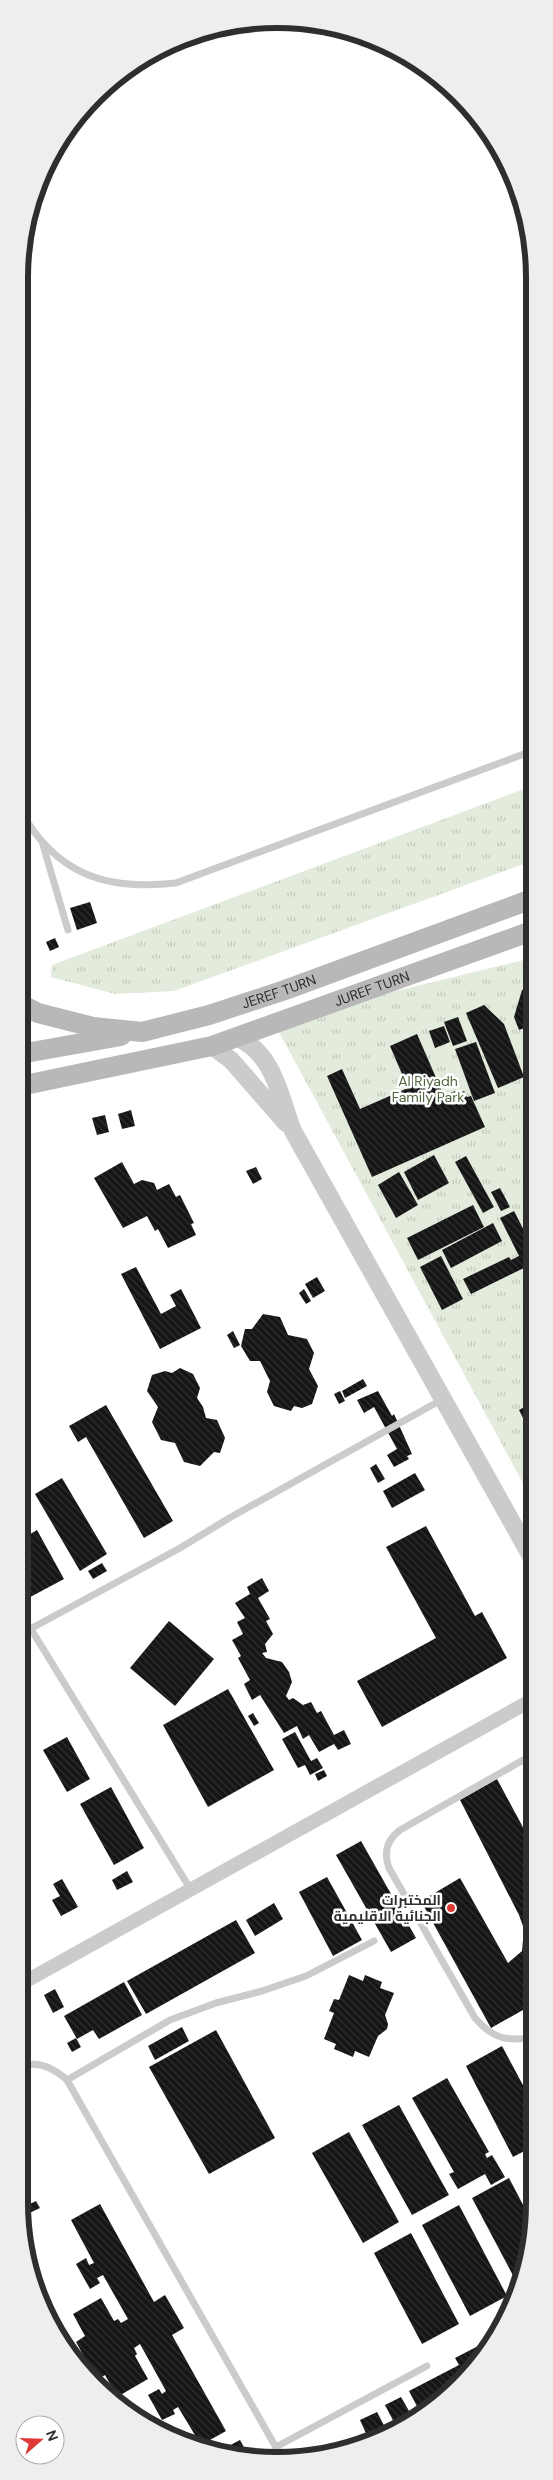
<svg xmlns="http://www.w3.org/2000/svg" width="553" height="2480" font-family="'DM Sans',Cairo,sans-serif">
	<style>
		.grass { fill: url(#grass-tufts) }
		.building { fill: url(#building-back-hatch) }
		.lines { fill: none; stroke-linecap: round; stroke-linejoin: round }
		.service { stroke: #cbcbcb; stroke-width: 7 }
		.minor { stroke: #cbcbcb; stroke-width: 14 }
		.tertiary { stroke: #cbcbcb; stroke-width: 18 }
		.secondary { stroke: #b8b8b8; stroke-width: 20 }
		.poi-dot { fill: #dd3937; stroke: #fff; stroke-width: 2 }
		.labels { text-anchor: middle; stroke-width: 5; stroke-linejoin: round; paint-order: stroke }
		.street-label { font-size: 14px; fill: #2e2e2e; stroke: #fff }
		.park-label { font-size: 14px; fill: #4e673d; stroke: #fff }
		.poi-label { font-size: 14px; font-weight: bold; fill: #2e2e2e; stroke: #fff; text-anchor: end }
		.rim { fill: none; stroke: #2e2e2e; stroke-width: 6 }
	</style>
	<defs>
		<pattern id="grass-tufts" width="24" height="20" patternUnits="userSpaceOnUse" patternTransform="scale(1.25)"><rect width="24" height="20" fill="#e3ebdc"/><path d="M3 7l-1-3M5 7V3M7 7l1-3M15 17l-1-3M17 17v-4M19 17l1-3" fill="none" stroke="#c3cabd"/></pattern>
		<pattern id="building-back-hatch" width="6" height="6" patternUnits="userSpaceOnUse" patternTransform="scale(1.25)"><rect width="6" height="6" fill="#151515"/><path d="M-1 5l2 2M0 0l6 6M5-1l2 2" fill="none" stroke="#2f2f2f"/></pattern>
	</defs>
	<rect width="100%" height="100%" fill="#fff"/>
	<!-- grass -->
	<g class="grass">
		<polygon points="532,786 532,861 174,991 115,994 51,977 52,965"/>
		<polygon points="532,958 532,1500 273,1021"/>
	</g>
	<!-- building -->
	<g class="building">
		<polygon points="90,902 97,923 77,930 70,908"/>
		<polygon points="55,938 59,947 50,951 46,942"/>
		<polygon points="532,987 532,1025 519,1030 514,1017 522,990"/>
		<polygon points="484,1005 504,1024 524,1077 498,1088 466,1013"/>
		<polygon points="458,1017 467,1041 453,1046 444,1022"/>
		<polygon points="444,1026 450,1042 435,1048 429,1031"/>
		<polygon points="417,1034 444,1096 455,1091 456,1095 464,1091 467,1097 471,1096 485,1127 372,1177 327,1076 342,1069 360,1109 408,1088 390,1046"/>
		<polygon points="476,1042 495,1093 474,1101 455,1049"/>
		<polygon points="131,1110 135,1126 122,1129 118,1114"/>
		<polygon points="105,1115 109,1132 97,1135 92,1118"/>
		<polygon points="434,1155 449,1183 418,1200 404,1172"/>
		<polygon points="466,1156 494,1207 483,1213 455,1162"/>
		<polygon points="122,1162 134,1184 142,1180 154,1183 157,1190 169,1184 176,1197 180,1195 194,1223 191,1224 196,1235 168,1248 158,1229 155,1231 147,1216 123,1228 94,1178"/>
		<polygon points="256,1167 262,1179 253,1184 246,1171"/>
		<polygon points="399,1172 418,1205 396,1218 378,1185"/>
		<polygon points="500,1188 510,1207 501,1211 491,1192"/>
		<polygon points="473,1205 484,1227 418,1260 407,1238"/>
		<polygon points="514,1211 532,1246 532,1264 471,1294 463,1279 509,1257 511,1260 519,1256 500,1218"/>
		<polygon points="493,1223 502,1241 451,1268 442,1250"/>
		<polygon points="441,1256 463,1299 442,1310 420,1267"/>
		<polygon points="136,1267 161,1314 176,1306 170,1295 181,1289 201,1328 160,1349 121,1274"/>
		<polygon points="317,1277 325,1291 313,1298 305,1284"/>
		<polygon points="304,1289 311,1301 306,1304 299,1293"/>
		<polygon points="263,1314 280,1317 288,1335 307,1339 314,1353 309,1369 318,1386 312,1404 302,1408 294,1406 291,1411 274,1406 267,1392 270,1381 260,1361 250,1361 241,1346 245,1329 252,1329"/>
		<polygon points="233,1331 240,1345 234,1348 227,1335"/>
		<polygon points="180,1368 193,1374 200,1388 197,1398 203,1407 206,1418 217,1420 225,1438 220,1453 214,1452 200,1466 184,1462 175,1443 161,1440 152,1422 158,1407 147,1391 152,1375 165,1371 172,1373"/>
		<polygon points="363,1379 367,1386 345,1398 342,1391"/>
		<polygon points="340,1391 345,1401 339,1404 334,1394"/>
		<polygon points="378,1391 392,1416 394,1414 412,1454 407,1456 409,1459 394,1467 387,1455 397,1449 374,1407 364,1413 357,1400"/>
		<polygon points="532,1403 532,1413 523,1418 519,1410"/>
		<polygon points="106,1405 173,1521 144,1538 86,1437 78,1442 69,1426"/>
		<polygon points="532,1414 532,1430 526,1418"/>
		<polygon points="376,1464 385,1479 378,1483 370,1468"/>
		<polygon points="20,1467 26,1479 20,1482"/>
		<polygon points="415,1473 425,1490 392,1508 383,1491"/>
		<polygon points="62,1478 107,1554 80,1571 35,1494"/>
		<polygon points="426,1526 475,1616 482,1612 507,1658 382,1727 357,1681 436,1638 386,1547"/>
		<polygon points="37,1530 64,1579 19,1603 20,1540"/>
		<polygon points="102,1563 107,1571 93,1579 88,1571"/>
		<polygon points="262,1578 269,1591 258,1598 270,1619 266,1621 273,1634 265,1644 267,1652 262,1653 266,1658 282,1662 289,1672 292,1682 286,1696 289,1700 293,1698 303,1705 311,1702 317,1713 321,1711 334,1735 344,1730 351,1744 338,1750 334,1744 319,1752 309,1735 303,1739 297,1726 284,1733 260,1695 252,1700 244,1684 250,1680 238,1658 241,1656 232,1640 243,1634 237,1622 245,1618 235,1603 250,1594 247,1587"/>
		<polygon points="169,1621 214,1659 175,1706 130,1668"/>
		<polygon points="228,1689 274,1770 208,1807 163,1725"/>
		<polygon points="253,1713 259,1723 254,1726 248,1716"/>
		<polygon points="295,1732 311,1761 317,1758 323,1768 310,1775 305,1765 298,1768 282,1739"/>
		<polygon points="67,1737 90,1779 67,1792 43,1750"/>
		<polygon points="324,1770 327,1776 318,1781 315,1774"/>
		<polygon points="497,1779 532,1844 532,1987 523,1991 530,2006 491,2028 421,1901 460,1878 508,1963 522,1951 524,1929 519,1915 460,1800"/>
		<polygon points="111,1787 144,1848 114,1865 80,1804"/>
		<polygon points="361,1841 416,1938 391,1952 336,1855"/>
		<polygon points="127,1871 133,1882 117,1890 112,1880"/>
		<polygon points="327,1877 362,1940 333,1956 299,1892"/>
		<polygon points="62,1879 78,1907 61,1916 52,1900 60,1896 53,1884"/>
		<polygon points="274,1903 283,1919 255,1936 246,1920"/>
		<polygon points="236,1920 255,1953 146,2014 127,1981"/>
		<polygon points="349,1975 363,1981 365,1975 382,1982 380,1988 394,1993 385,2015 388,2024 387,2029 378,2036 369,2057 355,2051 353,2057 334,2049 336,2044 324,2039 334,2013 329,2011 334,1999 339,2000"/>
		<polygon points="124,1982 142,2015 99,2039 93,2030 77,2039 64,2016"/>
		<polygon points="55,1989 64,2007 53,2013 44,1995"/>
		<polygon points="182,2027 189,2041 155,2060 148,2046"/>
		<polygon points="216,2030 275,2138 209,2174 149,2067"/>
		<polygon points="76,2038 81,2047 72,2052 67,2043"/>
		<polygon points="502,2046 532,2102 532,2147 513,2157 466,2066"/>
		<polygon points="447,2078 489,2152 485,2154 487,2158 492,2155 505,2177 491,2185 485,2174 458,2189 449,2174 454,2172 412,2098"/>
		<polygon points="399,2105 449,2195 412,2215 362,2125"/>
		<polygon points="349,2132 399,2222 363,2243 312,2153"/>
		<polygon points="532,2165 532,2186 523,2170"/>
		<polygon points="509,2178 532,2222 532,2237 517,2283 472,2198"/>
		<polygon points="36,2201 40,2208 25,2215 22,2208"/>
		<polygon points="100,2204 154,2302 165,2295 184,2328 172,2335 226,2431 201,2445 178,2407 173,2410 175,2414 162,2420 148,2395 159,2389 162,2394 166,2391 140,2344 134,2348 137,2354 135,2356 148,2379 117,2397 105,2375 97,2380 76,2342 85,2336 73,2314 101,2298 114,2321 118,2319 121,2323 128,2319 103,2275 97,2278 100,2283 90,2289 76,2264 86,2258 89,2265 94,2263 71,2220"/>
		<polygon points="459,2205 507,2296 470,2316 422,2225"/>
		<polygon points="411,2233 459,2324 422,2344 374,2253"/>
		<polygon points="480,2345 483,2351 434,2408 421,2414 409,2391 459,2365 455,2358"/>
		<polygon points="401,2397 413,2418 396,2426 385,2405"/>
		<polygon points="377,2412 387,2431 369,2440 360,2420"/>
		<polygon points="240,2440 247,2453 241,2456 221,2450"/>
	</g>
	<g class="lines">
		<!-- service -->
		<g class="service">
			<path d="M20,810C56,874 105,891 176,883L532,751"/>
			<polyline points="43,845 68,930"/>
			<polyline points="31,1629 191,1890"/>
			<polyline points="19,1635 180,1548 231,1517 443,1399"/>
			<polyline points="526,1703 532,1712"/>
			<path d="M532,2038C506,2041 493,2039 475,2018L389,1868C383,1852 387,1840 400,1830L532,1755"/>
			<path d="M19,2067C37,2060 54,2068 67,2080L282,2458"/>
			<polyline points="67,2080 170,2020 216,2003 262,1991 306,1976 374,1941"/>
			<polyline points="532,2082 527,2062 532,2045"/>
			<polyline points="276,2447 427,2366"/>
		</g>
		<!-- minor -->
		<polyline class="minor" points="19,1985 532,1700"/>
		<!-- tertiary -->
		<g class="tertiary">
			<path d="M238,1038C274,1054 280,1097 293,1131L532,1558"/>
			<polyline points="212,1046 231,1060 286,1123"/>
		</g>
		<!-- secondary -->
		<g class="secondary">
			<path id="s1" d="M20,1004L38,1013L93,1027L142,1032L209,1015L285,990L532,899"/>
			<polyline points="20,1054 121,1036"/>
			<path id="s2" d="M20,1086L212,1046L532,931"/>
		</g>
	</g>
	<!-- markers -->
	<circle class="poi-dot" cx="451" cy="1908" r="5"/>
	<g class="labels">
		<!-- street labels -->
		<g class="street-label">
			<text dy="5" stroke="none"><textPath href="#s2" startOffset="366">JUREF TURN</textPath></text>
			<text dy="5" stroke="none"><textPath href="#s1" startOffset="269">JEREF TURN</textPath></text>
		</g>
		<!-- park labels -->
		<g class="park-label">
			<text x="428" y="1086">Al Riyadh<tspan x="428" dy="16">Family Park</tspan></text>
		</g>
		<!-- poi labels -->
		<g class="poi-label">
			<text x="441" y="1905">المختبرات<tspan x="441" dy="16">الجنائية الاقليمية</tspan></text>
		</g>
	</g>
	<!-- crop -->
	<path d="M0 0H553V2480H0ZM277 28H277A249 249 0 0 1 526 277V2203A249 249 0 0 1 277 2452H277A249 249 0 0 1 28 2203V277A249 249 0 0 1 277 28Z" fill="#eee" fill-rule="evenodd"/>
	<path class="rim" d="M277 28H277A249 249 0 0 1 526 277V2203A249 249 0 0 1 277 2452H277A249 249 0 0 1 28 2203V277A249 249 0 0 1 277 28Z"/>
	<!-- north arrow -->
	<g transform="translate(40 2440) rotate(70)"><circle r="24" fill="#ffffff" stroke="#ababab"/>
	<path d="M0-4L9 19L0 12L-9 19Z" fill="#dd3937"/>
	<text y="-8" font-size="14" font-weight="bold" text-anchor="middle" fill="#2e2e2e">N</text>
	</g>
</svg>
